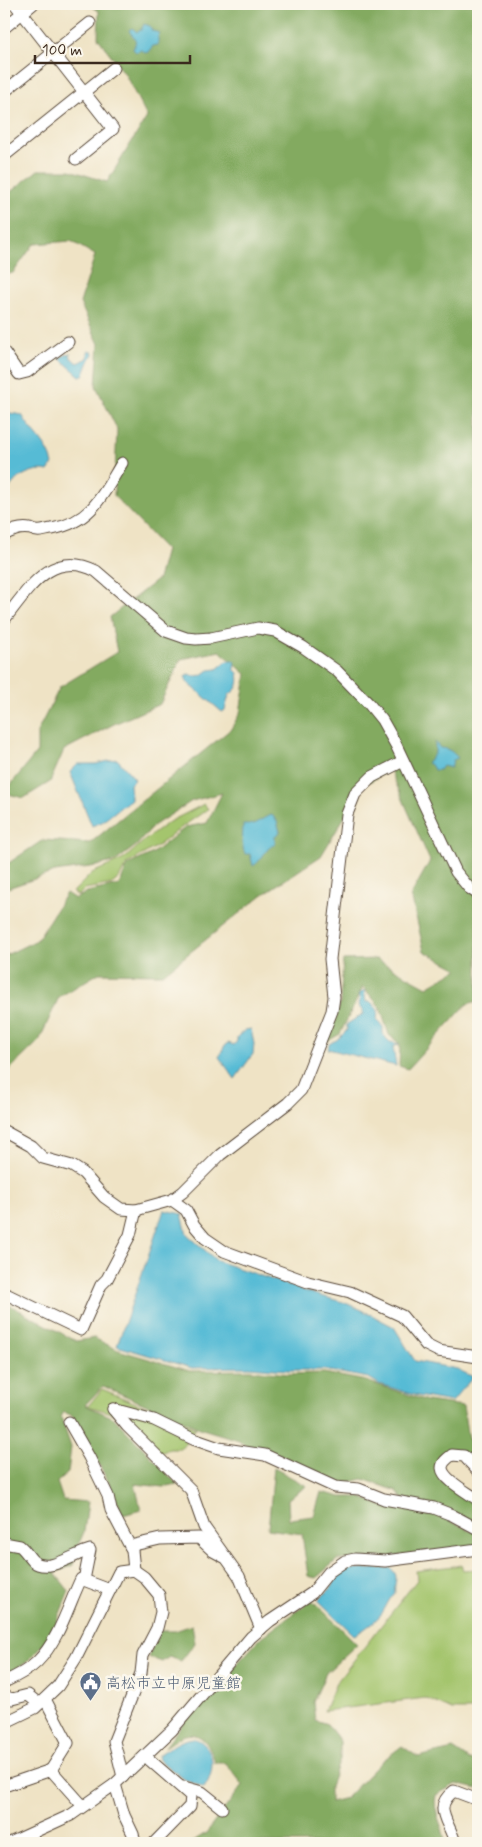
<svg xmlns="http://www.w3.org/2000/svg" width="482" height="1847" font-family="Mynerve,'Klee One',sans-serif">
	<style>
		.green { fill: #a4c56d; stroke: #707846 }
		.forest { fill: #83aa60; stroke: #5f6a3f }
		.water { fill: #57bbd5; stroke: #49727a }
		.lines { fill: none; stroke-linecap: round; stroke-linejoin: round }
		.minor-casing { stroke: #564637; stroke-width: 13 }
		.minor { stroke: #fff; stroke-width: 11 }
		.labels { text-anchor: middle; stroke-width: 5; stroke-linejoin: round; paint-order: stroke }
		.service-label { font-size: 15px; fill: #4e5e75; stroke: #fbf7ec; text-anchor: start }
	</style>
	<rect width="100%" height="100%" fill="#fbf7ec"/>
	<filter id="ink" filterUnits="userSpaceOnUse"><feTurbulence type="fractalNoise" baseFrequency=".02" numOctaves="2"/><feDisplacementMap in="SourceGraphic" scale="10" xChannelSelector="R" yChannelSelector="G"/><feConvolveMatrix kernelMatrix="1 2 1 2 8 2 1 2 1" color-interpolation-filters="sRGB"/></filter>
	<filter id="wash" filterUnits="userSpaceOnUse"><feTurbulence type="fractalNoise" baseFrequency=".0096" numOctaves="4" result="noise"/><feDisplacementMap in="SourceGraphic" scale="20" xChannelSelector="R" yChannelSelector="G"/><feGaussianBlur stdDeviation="1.12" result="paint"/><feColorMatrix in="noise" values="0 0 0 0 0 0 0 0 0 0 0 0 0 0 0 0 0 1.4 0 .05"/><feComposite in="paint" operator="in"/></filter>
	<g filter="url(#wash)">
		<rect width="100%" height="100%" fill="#efe3c5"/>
		<!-- green -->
		<g class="green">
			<polygon points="204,804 208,809 182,827 159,845 127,864 119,878 112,884 85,889 78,896 73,892 92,873 124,859 145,840 169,822"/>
			<polygon points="102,1389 195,1428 181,1449 169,1449 161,1453 119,1415 88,1406"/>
			<polygon points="461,1565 463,1570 478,1569 478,1705 471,1710 452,1710 425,1698 324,1711 336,1683 417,1580 416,1571"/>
		</g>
		<!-- forest -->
		<g class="forest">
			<polygon points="88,4 478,4 478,1001 467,1004 408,1069 399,1066 400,1044 389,1035 380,1007 363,987 340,1034 326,1042 340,1004 343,960 376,959 427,987 458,969 424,951 411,895 430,861 390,770 364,785 321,856 262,895 163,974 99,973 59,997 39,1041 6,1073 4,1073 4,956 37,940 66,893 75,899 87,892 119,885 128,865 153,853 186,827 207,823 222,793 192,801 153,826 137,845 116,861 97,866 55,872 5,889 4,866 43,840 90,843 231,729 240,713 246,674 220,651 181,659 160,704 114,724 64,750 50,782 24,798 4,793 37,752 37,732 60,687 117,652 110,617 158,579 166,550 114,496 117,429 96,386 99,344 80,303 95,255 71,241 34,244 13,273 4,275 4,197 38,170 70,170 107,182 147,117 125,74 98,38 99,11"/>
			<polygon points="4,1302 76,1341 94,1338 118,1350 190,1371 250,1370 288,1374 324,1373 366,1381 427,1401 463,1406 468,1439 478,1443 478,1464 453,1451 438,1466 440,1480 478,1505 478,1524 403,1499 397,1491 363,1479 341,1484 299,1466 281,1455 249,1449 239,1440 199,1428 103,1386 85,1405 114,1418 177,1484 163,1487 135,1484 141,1510 123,1515 106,1477 73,1416 64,1412 61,1417 71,1447 68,1473 57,1482 63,1500 88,1502 84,1532 76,1550 73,1565 55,1573 69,1591 51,1636 27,1662 4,1676"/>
			<polygon points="274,1468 307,1486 288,1499 289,1519 314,1516 321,1492 341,1497 360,1497 384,1507 431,1512 478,1534 478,1546 386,1557 337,1560 316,1578 308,1576 302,1534 268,1529"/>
			<path d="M312,1600L357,1644L326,1673L313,1702L315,1720L327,1724L340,1741V1760L330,1786V1802L346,1798L381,1762L402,1746L418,1757L453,1749L471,1761L478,1757V1789L456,1784L436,1795C432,1812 444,1826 445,1843H190L206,1833L243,1785L226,1763H215C211,1747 202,1729 182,1736C176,1739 170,1744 165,1747L189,1715L262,1637Z"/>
			<polygon points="192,1625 195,1643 181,1661 169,1657 162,1662 148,1657 160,1631 175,1631"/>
		</g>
		<!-- water -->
		<g class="water">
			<path d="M144,24L150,26L152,31L160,33L158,36V45L153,46L147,53L141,50L136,52L133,49C139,37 133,39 129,30L132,28L137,32L141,30Z"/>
			<path d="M88,351H92L93,354C88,361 87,369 83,376H80L59,358L70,353L71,358L78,363L88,358Z"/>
			<path d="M4,412L22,415C32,433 48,443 53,464L48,471C31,466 3,483 7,502L4,507Z"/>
			<path d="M227,661H235L234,669L238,673C240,684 238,689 229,695L225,710L222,712L188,683L185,677L189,674L195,676L202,675L209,670L217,669Z"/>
			<path d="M435,742L440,748C448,748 453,752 458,758L453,760L451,768L443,766L439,770H434L432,766L427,763L435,753Z"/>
			<polygon points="117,759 135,779 130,784 131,799 102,822 92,826 70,772 78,764 96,764"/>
			<path d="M272,815L277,821L280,832L275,836V844C265,848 263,860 253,866L250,854H245C241,844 243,835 243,825C260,826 259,818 272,815Z"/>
			<polygon points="364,990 366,1002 371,1002 378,1010 377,1019 383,1027 383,1035 390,1042 399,1044 393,1047 396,1066 328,1049 329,1044 338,1039 347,1030 347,1024 363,1014 363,1010 359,1007 360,994"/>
			<polygon points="251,1029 254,1044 253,1054 235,1079 219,1057 225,1045 228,1043 234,1045 237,1041 237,1037 245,1030"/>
			<polygon points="164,1210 182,1214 187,1234 217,1261 317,1295 343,1302 362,1310 394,1327 415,1361 457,1369 473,1377 452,1402 418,1396 379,1384 369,1378 324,1370 288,1370 249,1367 192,1368 117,1346"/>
			<path d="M390,1568C401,1576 393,1582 395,1593C389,1598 387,1606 382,1613C376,1621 363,1631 354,1635L318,1600L330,1589L340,1574L348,1570Z"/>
			<path d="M193,1738C216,1745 216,1771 204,1788L184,1779L159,1760L158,1755C170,1748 179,1740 193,1738Z"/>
		</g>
	</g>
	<g filter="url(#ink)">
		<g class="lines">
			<defs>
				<g id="minor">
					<polyline points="15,4 113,129 76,159"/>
					<polyline points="4,28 33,4"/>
					<polyline points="4,92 90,23"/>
					<polyline points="4,156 114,68"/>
					<polyline points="4,352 19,374 27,372 68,342"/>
					<path d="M4,535C11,531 21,527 30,529C32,529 34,531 37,531C41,532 48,529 52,529C92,522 103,494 122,463"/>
					<path d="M4,620C28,590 51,548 96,571L166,631L186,638L196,639L211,638L258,628L275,631L303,647L337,671L369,704L382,720L396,745L456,872L469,888L478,894"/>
					<polyline points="4,1131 31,1146 43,1158 72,1166 83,1173 104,1197 121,1209 136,1210 172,1200 183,1192 220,1155 288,1103 301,1090 332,1011 334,997 330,959 347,814 355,794 372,777 403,761"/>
					<polyline points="172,1200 186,1210 194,1225 205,1238 224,1251 308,1282 350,1292 402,1316 426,1345 438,1351 478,1357"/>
					<polyline points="4,1293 81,1330 101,1285 107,1279 130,1235 136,1210"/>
					<polyline points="113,1409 154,1420 193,1439 219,1448 265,1455 335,1487 359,1489 384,1499 434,1508 452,1515 478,1529"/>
					<polyline points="113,1409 127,1426 191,1490 204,1527 239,1576 261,1629"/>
					<polyline points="69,1422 89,1457 108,1496 111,1510 132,1550 134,1570"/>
					<path d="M478,1471L464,1456L452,1455C448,1458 442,1462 442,1468C443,1480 469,1493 478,1500"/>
					<path d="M4,1543L20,1546C25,1550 29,1557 33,1561C48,1574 74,1554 90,1550L84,1580"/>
					<polyline points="130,1546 160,1539 199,1538 213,1551 224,1557"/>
					<path d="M4,1682C15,1677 29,1670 37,1662C59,1640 68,1606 81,1579L110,1590"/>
					<polyline points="4,1696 12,1699 28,1695 39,1704"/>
					<polyline points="45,1699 68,1743 51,1770 83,1806"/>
					<polyline points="4,1723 35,1708 58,1686 76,1658 119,1572 134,1570 144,1577 159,1595 161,1612 157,1628 143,1655 141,1673 114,1741 123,1777"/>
					<polyline points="145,1756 191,1796 190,1806 154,1843"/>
					<polyline points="115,1784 124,1815 133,1834 135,1843"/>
					<polyline points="4,1786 51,1770"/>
					<polyline points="184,1787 202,1792 222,1808"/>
					<polyline points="10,1843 71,1815 115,1784 172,1730 251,1637 270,1621 312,1593 329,1572 345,1561 355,1559 385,1561 478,1549"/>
					<path d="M455,1843C450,1822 431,1808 454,1791L478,1800"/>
				</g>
			</defs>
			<!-- minor casing -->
			<use href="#minor" class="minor-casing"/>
			<!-- minor -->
			<use href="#minor" class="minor"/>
		</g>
	</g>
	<!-- icons -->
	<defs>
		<symbol id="civic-pin" viewBox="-11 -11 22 30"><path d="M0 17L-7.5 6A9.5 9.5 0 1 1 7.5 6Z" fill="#5c6f8a" stroke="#fbf7ec"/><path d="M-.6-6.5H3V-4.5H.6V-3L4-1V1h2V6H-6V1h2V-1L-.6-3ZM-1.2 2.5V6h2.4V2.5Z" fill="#fff"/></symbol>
	</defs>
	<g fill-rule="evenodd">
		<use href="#civic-pin" x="78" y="1670" width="25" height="34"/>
	</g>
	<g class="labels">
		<!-- service labels -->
		<g class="service-label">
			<text x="106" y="1688">高松市立中原児童館</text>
		</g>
	</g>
	<!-- margin -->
	<rect width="482" height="1847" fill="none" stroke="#fbf7ec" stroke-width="20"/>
	<!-- scale -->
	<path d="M35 55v8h155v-8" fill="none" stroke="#3b2a1e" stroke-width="2.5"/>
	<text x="42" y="55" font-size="15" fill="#3b2a1e" stroke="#fbf7ec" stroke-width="4" paint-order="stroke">100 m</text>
</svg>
